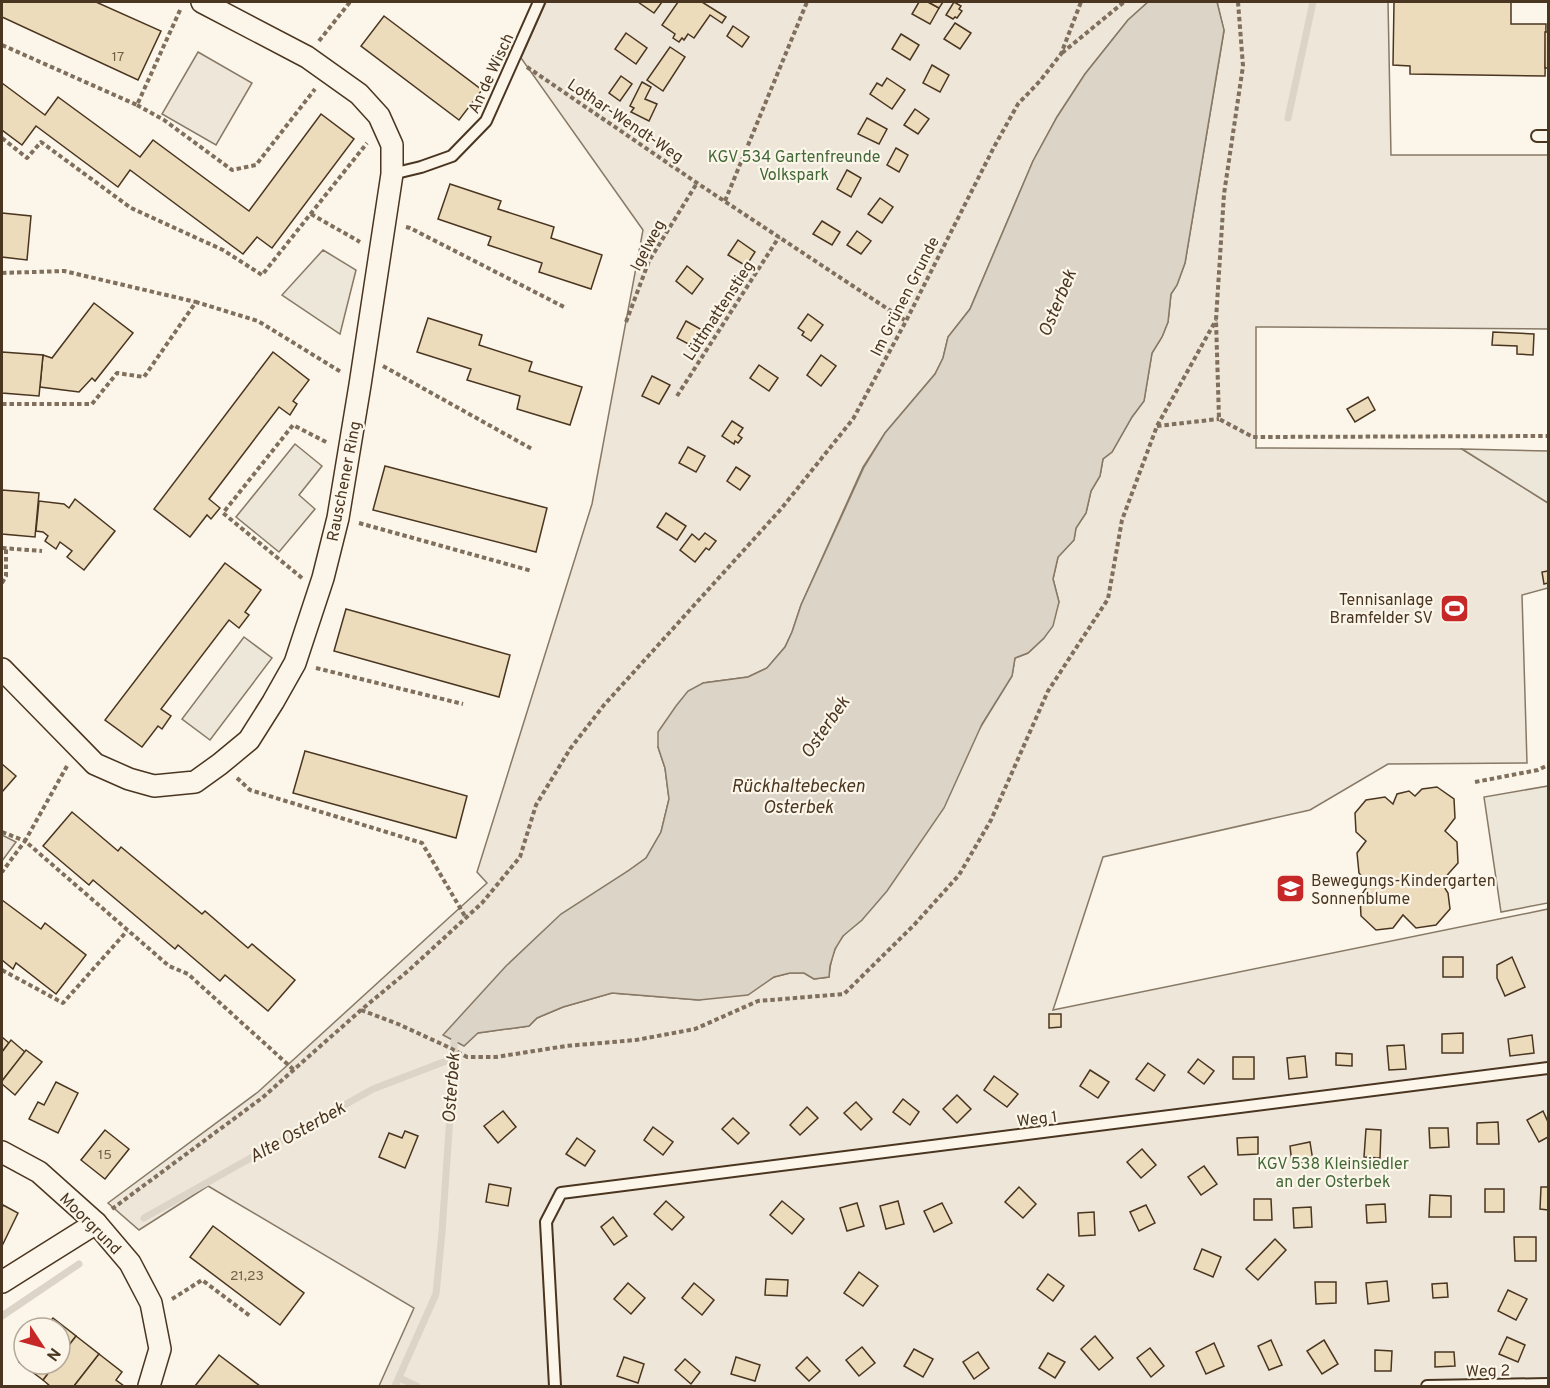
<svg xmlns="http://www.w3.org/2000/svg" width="1550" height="1388" font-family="Overpass,sans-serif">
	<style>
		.green { fill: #ede6d9; stroke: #887966; stroke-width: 1.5 }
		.parking { fill: #ede7d9; stroke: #887966; stroke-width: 1.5 }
		.water { fill: #dcd4c6; stroke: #887966; stroke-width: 1.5 }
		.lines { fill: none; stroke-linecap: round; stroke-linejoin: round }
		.stream { stroke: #dcd4c6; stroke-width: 7 }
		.building { fill: #ecdcbc; stroke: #4a3520; stroke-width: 1.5 }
		.lane-casing { stroke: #4a3520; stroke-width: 14 }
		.street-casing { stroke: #4a3520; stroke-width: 24 }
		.path { stroke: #7f6f5c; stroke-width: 4; stroke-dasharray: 4.5 3; stroke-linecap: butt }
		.lane { stroke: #fbf6e9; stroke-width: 10 }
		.street { stroke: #fbf6e9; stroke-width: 21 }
		.labels { text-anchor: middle; stroke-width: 4.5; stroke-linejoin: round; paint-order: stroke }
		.number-label { font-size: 14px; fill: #725f47 }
		.street-label { font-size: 16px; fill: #4a3520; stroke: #fbf6e9 }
		.park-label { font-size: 16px; fill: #436837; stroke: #fbf6e9 }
		.poi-label { font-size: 16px; fill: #4a3520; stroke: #fbf6e9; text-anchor: end }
		.water-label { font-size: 18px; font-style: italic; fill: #4a3520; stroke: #fbf6e9 }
	</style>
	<rect width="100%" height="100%" fill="#fbf6e9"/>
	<!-- green -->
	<g class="green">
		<path d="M546,2H1148L1128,20L1085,74L1057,117L1033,161L970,309L948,337L943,358L935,374L885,433L863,467L801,605L792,632L785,647L767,668L748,677L703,683L658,747L665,768L669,799L661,832L646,858L628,871L478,1033L529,1026L537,1018L563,1007L612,993L699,1000L762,984L774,977L790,973H804L814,979L829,977C830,963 834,947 843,936C848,930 856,925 862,920L1012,676L1015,658L1028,653L1044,638L1059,602L1053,579L1058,557L1074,540L1076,528L1086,513L1091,491L1100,476L1103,459L1112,452L1132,417L1144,401L1152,353L1162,337L1168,322L1171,294L1177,285L1185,263L1224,31L1217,2H1388L1391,155H1548V329L1256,327V448L1462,449L1548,503V588L1522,595L1527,763L1388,764L1310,810L1103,857L1053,1010L1548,909V1386H379L414,1308L208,1186L139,1230L108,1203L258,1092L487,883L477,872L592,504L643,230L521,58Z"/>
		<polygon points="198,52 252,83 216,145 162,114"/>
		<polygon points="2,835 16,842 2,861"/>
	</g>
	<!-- parking -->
	<g class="parking">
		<polygon points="323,250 356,270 340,334 282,295"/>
		<polygon points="295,444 322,466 299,495 315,509 279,552 236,517"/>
		<polygon points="1462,449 1548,451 1548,503"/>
		<polygon points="244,637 272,658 210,740 182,719"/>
		<polygon points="1548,786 1548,903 1501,912 1484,797"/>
	</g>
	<!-- water -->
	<polygon class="water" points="1148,2 1217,2 1224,30 1185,263 1177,285 1171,294 1168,322 1162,337 1152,353 1144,401 1132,417 1112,452 1103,459 1100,476 1091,491 1086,513 1076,528 1074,540 1058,557 1053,579 1059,602 1053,626 1044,638 1028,653 1015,658 1012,676 982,724 944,808 887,891 862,920 843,936 835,949 830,966 829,977 814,979 804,973 790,973 774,977 748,995 699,1000 612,993 563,1007 537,1018 529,1026 478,1033 464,1046 443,1035 506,966 561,914 628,871 646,858 661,832 669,799 665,768 658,747 658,732 676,706 688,691 703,683 748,677 767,668 785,647 792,632 801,605 864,467 885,433 935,374 943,358 948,337 970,309 1033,161 1057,117 1085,74 1128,20"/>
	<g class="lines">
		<!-- stream -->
		<g class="stream">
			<polyline points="1288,118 1313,2"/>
			<polyline points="144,1218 373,1089 454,1058"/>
			<polyline points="2,1316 79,1264"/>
			<polyline points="399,1378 417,1386"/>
			<polyline points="395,1386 436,1294 442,1232 454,1058 454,1041 460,1035"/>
		</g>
	</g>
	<!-- building -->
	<g class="building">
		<polygon points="2,2 96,2 161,31 138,80 2,17"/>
		<polygon points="638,2 662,2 654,13"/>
		<polygon points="678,2 702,2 726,17 722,23 710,15 694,38 688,34 684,40 682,38 679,42 673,38 675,34 662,25"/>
		<polygon points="919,2 928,2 939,8 930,24 912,14"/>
		<polygon points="928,2 943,2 939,8"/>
		<polygon points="954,2 961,6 959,9 962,11 957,18 955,17 953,19 946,15"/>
		<polygon points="1394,2 1511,2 1511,24 1546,24 1545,76 1410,74 1410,66 1393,65"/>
		<polygon points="384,16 482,90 459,120 361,46"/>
		<polygon points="955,23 971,33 960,49 944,39"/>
		<polygon points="733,26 749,37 742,47 727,36"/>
		<rect x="1545" y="32" width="3" height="36"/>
		<polygon points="626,33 647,48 636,64 615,49"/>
		<polygon points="901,34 919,45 910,60 892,49"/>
		<polygon points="670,47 685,57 663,91 647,80"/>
		<polygon points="932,65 949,75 940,92 923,83"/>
		<polygon points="621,76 632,84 620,101 609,93"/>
		<polygon points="887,78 905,90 892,109 870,94 877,83 882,86"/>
		<polygon points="642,82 651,87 645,99 657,104 649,121 631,112 634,108 630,106"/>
		<polygon points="2,83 45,115 58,97 140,157 153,140 249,211 321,114 354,139 272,248 257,237 243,254 130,170 118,187 36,126 22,145 2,130"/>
		<polygon points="915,109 929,119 918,134 904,125"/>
		<polygon points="867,118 887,129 879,144 858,134"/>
		<polygon points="896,148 908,155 899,172 887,165"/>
		<polygon points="847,170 861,178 851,197 837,189"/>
		<polygon points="450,184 501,201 498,209 554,227 551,238 602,255 591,289 539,272 542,263 488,245 491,237 438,219"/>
		<polygon points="880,198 893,207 882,223 868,214"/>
		<polygon points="2,213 31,216 27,260 2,257"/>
		<polygon points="822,221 840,232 832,245 813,234"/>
		<polygon points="857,231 871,241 861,254 847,245"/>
		<polygon points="738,240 755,252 746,266 728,255"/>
		<polygon points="687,266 703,279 692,294 676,281"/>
		<polygon points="94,303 133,333 95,381 92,378 79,392 40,387 43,355 52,358"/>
		<polygon points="808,314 823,325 811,341 802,335 804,332 798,328"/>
		<polygon points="428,318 482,335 479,345 532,362 529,371 582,387 570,425 517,409 520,396 467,380 471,369 417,352"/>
		<polygon points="686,321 704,331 696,348 677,338"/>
		<polygon points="1493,332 1534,334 1533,355 1517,354 1517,346 1492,345"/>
		<polygon points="2,352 43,355 39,396 2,393"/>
		<polygon points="273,352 309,380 293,401 297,404 290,415 279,407 209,499 220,508 211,519 207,515 190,537 154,509"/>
		<polygon points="821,355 836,366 821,386 807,375"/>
		<polygon points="759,365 778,378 769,391 750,378"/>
		<polygon points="652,376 670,385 659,404 642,396"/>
		<polygon points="1368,397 1375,410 1355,422 1347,409"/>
		<polygon points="732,421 743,428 738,435 742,438 738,443 735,441 734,444 722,436"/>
		<polygon points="688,447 705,456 696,472 679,463"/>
		<polygon points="385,466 547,508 536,552 373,510"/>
		<polygon points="736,467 750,476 740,490 727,481"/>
		<polygon points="2,490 39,493 35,537 2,534"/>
		<polygon points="75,499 115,531 84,570 67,557 72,551 60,542 56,549 45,541 48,536 43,532 36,531 39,501 64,504 69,508"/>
		<polygon points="666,513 686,526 677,540 657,527"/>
		<polygon points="705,533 716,541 709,550 706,548 695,562 680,550 692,534 699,540"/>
		<polygon points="225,563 261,590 245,612 249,615 239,628 229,620 161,709 171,716 162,729 158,726 142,747 105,720"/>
		<polygon points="1548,571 1548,583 1544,584 1542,572"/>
		<polygon points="346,609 510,655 499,697 334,651"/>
		<polygon points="305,751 467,796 456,838 293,793"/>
		<polygon points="2,764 16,776 2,792"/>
		<polygon points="1437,787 1454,799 1455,818 1445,831 1457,842 1458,863 1441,882 1448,893 1450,909 1436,925 1416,928 1403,915 1393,928 1376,930 1361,916 1360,897 1369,884 1359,873 1357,853 1366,841 1356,832 1355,813 1366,800 1385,797 1393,804 1397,794 1409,791 1415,796 1422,789"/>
		<polygon points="72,812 118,851 121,847 202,914 205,911 248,948 252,944 295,980 268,1011 225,975 220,981 178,945 175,949 93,880 89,885 43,846"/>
		<polygon points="2,900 41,929 45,923 86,955 56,994 16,963 13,969 2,960"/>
		<rect x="1443" y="957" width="20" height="20"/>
		<polygon points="1512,957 1525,987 1505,996 1497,978 1497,965"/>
		<polygon points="1049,1014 1061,1014 1061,1027 1049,1028"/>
		<polygon points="1463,1033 1463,1053 1442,1053 1442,1034"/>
		<polygon points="1532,1035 1534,1053 1510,1056 1508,1039"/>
		<polygon points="2,1037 9,1043 2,1052"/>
		<polygon points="11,1040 25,1052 2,1081 2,1052"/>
		<polygon points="1404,1045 1406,1069 1389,1070 1387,1046"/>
		<polygon points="26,1050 42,1062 15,1095 2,1084 2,1081"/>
		<polygon points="1336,1053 1352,1054 1352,1066 1336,1065"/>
		<polygon points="1305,1056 1307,1077 1289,1079 1287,1058"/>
		<rect x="1233" y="1057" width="21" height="22"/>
		<polygon points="1198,1059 1214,1071 1204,1084 1188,1072"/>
		<polygon points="1148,1063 1165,1075 1154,1091 1136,1079"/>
		<polygon points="1090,1070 1109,1082 1098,1098 1080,1086"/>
		<polygon points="994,1076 1018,1094 1007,1107 984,1090"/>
		<polygon points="56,1082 78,1093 58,1133 29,1119 38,1102 44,1105"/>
		<polygon points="957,1095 971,1109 957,1123 943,1109"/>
		<polygon points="903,1099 919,1112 910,1125 893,1112"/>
		<polygon points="856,1102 872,1119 861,1130 844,1113"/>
		<polygon points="807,1107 818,1118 800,1135 790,1125"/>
		<polygon points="503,1111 516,1127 498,1143 484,1126"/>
		<polygon points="1543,1111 1548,1122 1548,1137 1539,1142 1527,1120"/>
		<polygon points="733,1118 749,1133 738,1144 722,1129"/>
		<polygon points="1498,1122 1499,1144 1477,1144 1477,1123"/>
		<polygon points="653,1127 673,1142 663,1155 644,1140"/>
		<polygon points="1429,1128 1448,1128 1449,1147 1430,1148"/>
		<polygon points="1366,1129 1381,1130 1380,1158 1364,1157"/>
		<polygon points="105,1130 129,1149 105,1179 81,1160"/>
		<polygon points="405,1131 418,1136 405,1168 379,1157 389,1133 402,1138"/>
		<polygon points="1258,1137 1258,1154 1238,1155 1237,1138"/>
		<polygon points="577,1138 595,1151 585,1166 566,1154"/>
		<polygon points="1310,1142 1313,1161 1292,1164 1290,1146"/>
		<polygon points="1142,1149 1156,1165 1141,1178 1127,1162"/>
		<polygon points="1204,1166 1217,1184 1201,1195 1188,1177"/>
		<polygon points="489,1184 511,1188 508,1206 486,1202"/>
		<polygon points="1019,1187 1036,1204 1023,1218 1005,1202"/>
		<polygon points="1541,1187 1548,1187 1548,1210 1540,1209"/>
		<rect x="1485" y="1189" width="19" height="23"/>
		<polygon points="1430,1195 1451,1196 1451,1217 1429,1217"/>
		<polygon points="1254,1199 1271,1199 1272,1220 1254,1220"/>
		<polygon points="666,1201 684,1217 672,1230 654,1214"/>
		<polygon points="782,1201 804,1219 792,1234 770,1215"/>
		<polygon points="898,1201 904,1224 886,1229 880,1206"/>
		<polygon points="857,1203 864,1226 847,1231 840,1208"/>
		<polygon points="942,1203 952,1223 934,1232 924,1211"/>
		<polygon points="1385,1204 1386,1222 1367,1223 1366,1205"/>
		<polygon points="3,1205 18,1213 2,1246 2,1208"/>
		<polygon points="1146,1205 1155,1223 1139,1231 1130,1212"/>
		<polygon points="1311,1207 1312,1227 1294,1228 1293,1208"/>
		<polygon points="1094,1212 1095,1235 1079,1236 1078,1213"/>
		<polygon points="613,1217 627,1236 614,1245 601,1227"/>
		<polygon points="213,1226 304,1293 280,1325 190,1257"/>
		<polygon points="1514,1237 1536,1237 1536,1261 1515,1261"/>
		<polygon points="1275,1239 1286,1250 1258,1280 1246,1269"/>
		<polygon points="1202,1249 1221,1257 1213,1277 1194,1269"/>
		<polygon points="859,1272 878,1286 863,1306 844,1293"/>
		<polygon points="1048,1274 1064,1286 1053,1301 1037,1289"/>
		<polygon points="766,1279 788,1280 787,1296 765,1295"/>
		<polygon points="1387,1281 1389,1301 1368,1304 1366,1283"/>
		<polygon points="1315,1282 1336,1282 1336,1303 1316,1304"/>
		<polygon points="628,1283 645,1298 631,1314 614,1299"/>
		<polygon points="694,1283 714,1300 702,1315 682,1298"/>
		<polygon points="1447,1283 1448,1297 1433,1298 1432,1284"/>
		<polygon points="1508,1290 1527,1299 1516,1320 1498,1311"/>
		<polygon points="53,1318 76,1336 60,1357 60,1328 45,1328"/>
		<polygon points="76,1336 99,1354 74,1386 50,1386 43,1380 55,1364 60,1364 60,1357"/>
		<polygon points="1095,1336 1113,1358 1099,1370 1081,1349"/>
		<polygon points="1507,1337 1525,1345 1518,1362 1499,1354"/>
		<polygon points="1271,1340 1282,1365 1269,1370 1258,1346"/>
		<polygon points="1324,1340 1338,1364 1322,1374 1307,1351"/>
		<polygon points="1214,1343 1224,1366 1206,1374 1196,1352"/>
		<polygon points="862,1347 875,1363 859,1376 846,1360"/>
		<polygon points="1150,1348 1164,1366 1151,1377 1137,1358"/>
		<polygon points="914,1349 933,1359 923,1377 904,1366"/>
		<polygon points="1375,1350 1392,1351 1391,1371 1375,1371"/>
		<polygon points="978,1352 989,1368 974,1379 963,1362"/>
		<polygon points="1435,1352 1454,1352 1455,1366 1435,1367"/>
		<polygon points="1048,1353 1065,1362 1055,1378 1039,1368"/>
		<polygon points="99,1354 122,1372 116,1380 124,1386 74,1386"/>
		<polygon points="219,1355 260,1386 195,1386"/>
		<polygon points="24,1356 24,1364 55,1364 43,1380 19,1362"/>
		<polygon points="624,1357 644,1364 638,1383 617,1376"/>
		<polygon points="736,1357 760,1365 755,1381 731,1374"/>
		<polygon points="807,1357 820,1371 809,1381 796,1368"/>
		<polygon points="685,1359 700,1372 691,1384 675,1370"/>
	</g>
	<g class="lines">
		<defs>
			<g id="lane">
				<polyline points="1537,136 1548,136"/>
				<polyline points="392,174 421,167 452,156 486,121 539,2"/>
				<polyline points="555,1386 546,1222 561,1193 1548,1068"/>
				<polyline points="1427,1386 1548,1384"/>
			</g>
			<g id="street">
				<polyline points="2,669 95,764 129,779 154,786 195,782 220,764 249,740 273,702 295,663 323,578 338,518 360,385 392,174 392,145 379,116 359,94 307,57 202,2"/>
				<polyline points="2,1152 39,1172 96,1223 130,1263 151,1303 160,1349 149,1386"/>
				<polyline points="2,1282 96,1223"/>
			</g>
		</defs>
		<!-- lane casing -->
		<use href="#lane" class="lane-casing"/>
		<!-- street casing -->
		<use href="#street" class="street-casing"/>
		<!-- path -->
		<g class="path">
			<polyline points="1238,2 1243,66 1224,194 1216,320 1219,419 1253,437 1548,436"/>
			<polyline points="319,41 350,2"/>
			<polyline points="2,45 137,105 181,8"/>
			<polyline points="1062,53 1124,2"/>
			<polyline points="527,67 697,183 906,321"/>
			<polyline points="137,105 164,120 232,170 256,165 315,89"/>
			<polyline points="2,138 27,158 41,142 131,208 223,250 262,275 367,143"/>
			<polyline points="725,201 807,2"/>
			<polyline points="311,214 360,242"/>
			<polyline points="406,227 410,228 566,308"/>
			<polyline points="2,273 64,271 196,302"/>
			<polyline points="626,322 649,261 697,183"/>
			<polyline points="383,366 532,449"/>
			<polyline points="677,396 779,237"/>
			<polyline points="2,404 92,404 117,373 144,377 196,302 258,321 341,372"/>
			<polyline points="1157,426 1219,419"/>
			<polyline points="359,523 532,571"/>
			<polyline points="2,548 42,551"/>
			<polyline points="302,578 223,513 293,425 328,443"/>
			<polyline points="2,583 6,576 6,549"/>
			<polyline points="316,668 463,704"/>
			<polyline points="67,766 25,841 169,966 188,974 294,1070"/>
			<polyline points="237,778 250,790 422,843 466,918"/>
			<polyline points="1475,782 1538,770 1548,765"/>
			<polyline points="2,832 25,841 2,872"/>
			<polyline points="2,970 63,1003 127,931"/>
			<polyline points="361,1010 398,1024 446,1046 467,1057 496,1057 566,1046 636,1040 695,1029 758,1001 844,994 914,925 959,875 991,820 1048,691 1108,599 1122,520 1157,426 1216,320"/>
			<polyline points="112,1209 262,1098 361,1010 408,971 482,903 520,857 536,805 570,749 604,705 781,509 853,419 906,321 994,147 1018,104 1040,81 1061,54 1081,2"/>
			<polyline points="172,1299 202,1280 250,1316"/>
		</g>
		<!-- lane -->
		<use href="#lane" class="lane"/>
		<!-- street -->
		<use href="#street" class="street"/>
	</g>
	<!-- icons -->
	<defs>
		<symbol id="stadium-square" viewBox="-11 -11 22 22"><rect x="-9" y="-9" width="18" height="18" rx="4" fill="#c62828" stroke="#fbf6e9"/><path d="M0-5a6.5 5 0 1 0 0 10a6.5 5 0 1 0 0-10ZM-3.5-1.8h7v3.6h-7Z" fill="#fff"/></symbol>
		<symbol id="school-square" viewBox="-11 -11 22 22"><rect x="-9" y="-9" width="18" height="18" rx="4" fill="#c62828" stroke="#fbf6e9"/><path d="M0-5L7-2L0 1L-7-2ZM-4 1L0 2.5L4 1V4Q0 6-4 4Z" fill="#fff"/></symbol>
	</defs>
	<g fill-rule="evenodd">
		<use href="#stadium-square" x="1438" y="592" width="33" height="33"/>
		<use href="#school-square" x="1274" y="872" width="33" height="33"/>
	</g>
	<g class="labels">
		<!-- number labels -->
		<g class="number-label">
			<text x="118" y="61">17</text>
			<text x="105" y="1159">15</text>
			<text x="247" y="1280">21,23</text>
		</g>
		<!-- street labels -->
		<g class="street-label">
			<text transform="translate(490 73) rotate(-65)" y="6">An de Wisch</text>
			<text transform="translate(626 120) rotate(34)" y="6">Lothar-Wendt-Weg</text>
			<text transform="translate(647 245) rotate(-62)" y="6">Igelweg</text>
			<text transform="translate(904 296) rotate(-63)" y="6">Im Grünen Grunde</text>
			<text transform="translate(718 310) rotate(-57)" y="6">Lüttmattenstieg</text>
			<text transform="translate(343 481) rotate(-79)" y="6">Rauschener Ring</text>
			<text transform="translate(1037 1118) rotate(-7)" y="6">Weg 1</text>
			<text transform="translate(91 1223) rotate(45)" y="6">Moorgrund</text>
			<text transform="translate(1488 1370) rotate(-1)" y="6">Weg 2</text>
		</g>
		<!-- park labels -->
		<g class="park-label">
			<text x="794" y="162">KGV 534 Gartenfreunde<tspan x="794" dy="18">Volkspark</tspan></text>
			<text x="1333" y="1169">KGV 538 Kleinsiedler<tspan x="1333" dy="18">an der Osterbek</tspan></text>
		</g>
		<!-- poi labels -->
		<g class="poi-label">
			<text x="1433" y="605">Tennisanlage<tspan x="1433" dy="18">Bramfelder SV</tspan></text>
			<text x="1311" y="886" text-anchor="start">Bewegungs-Kindergarten<tspan x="1311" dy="18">Sonnenblume</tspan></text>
		</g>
		<!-- water labels -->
		<g class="water-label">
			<text transform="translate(1057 303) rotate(-67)" y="6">Osterbek</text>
			<text transform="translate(825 727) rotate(-55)" y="6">Osterbek</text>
			<text x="798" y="792">Rückhaltebecken<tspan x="798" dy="21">Osterbek</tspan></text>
			<text transform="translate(451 1088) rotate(-86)" y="6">Osterbek</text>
			<text transform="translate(297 1132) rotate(-29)" y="6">Alte Osterbek</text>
		</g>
	</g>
	<!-- border -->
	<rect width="1550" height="1388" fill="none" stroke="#4a3520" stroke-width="6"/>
	<!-- north arrow -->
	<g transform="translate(42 1346) rotate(126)"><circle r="28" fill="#fbf6e9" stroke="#b4a999" stroke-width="1.5"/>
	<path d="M0-4.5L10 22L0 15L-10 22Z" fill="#c62828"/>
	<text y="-9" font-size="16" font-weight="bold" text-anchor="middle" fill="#4a3520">N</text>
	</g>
</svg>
